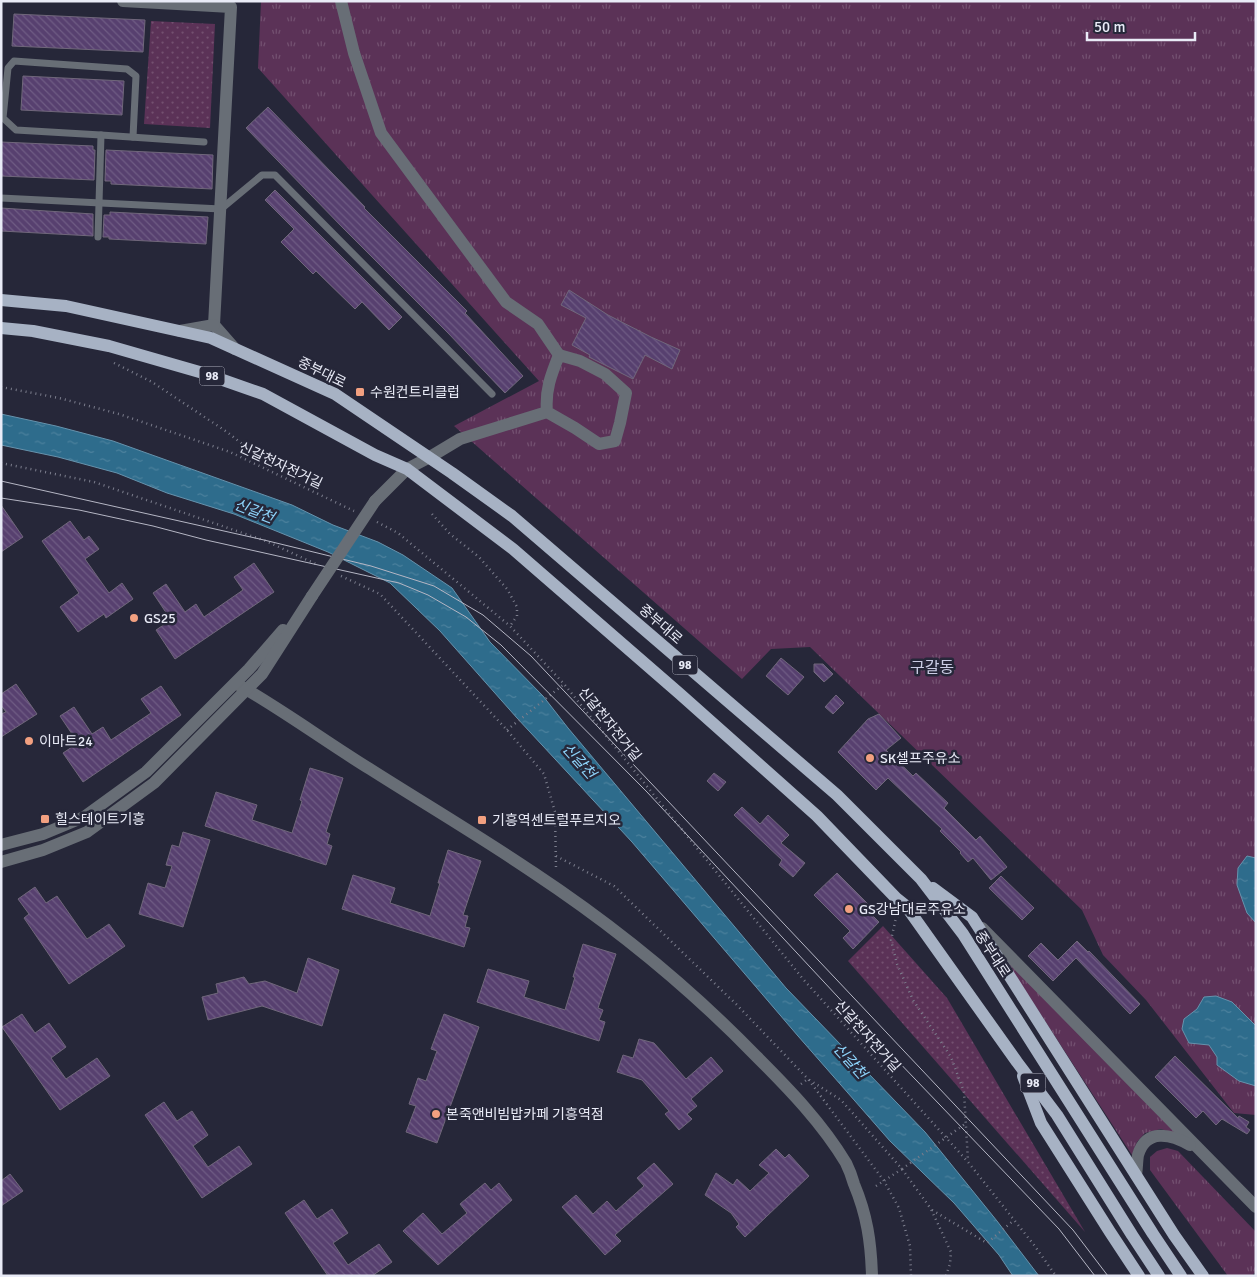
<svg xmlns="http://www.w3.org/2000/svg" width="1257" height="1277" font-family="Signika,'Noto Sans KR',sans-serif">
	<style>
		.grass { fill: url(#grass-tufts) }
		.park { fill: url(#park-dots) }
		.water { fill: url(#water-ripples); stroke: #6692ac }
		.building { fill: url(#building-back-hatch); stroke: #70677b }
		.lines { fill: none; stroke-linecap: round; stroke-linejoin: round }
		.path { stroke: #7c7e8d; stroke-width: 2.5; stroke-dasharray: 1 4; stroke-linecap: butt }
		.service { stroke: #686e76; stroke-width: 7 }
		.minor { stroke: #686e76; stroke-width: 12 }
		.tertiary { stroke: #686e76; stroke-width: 12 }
		.primary { stroke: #a7b2c4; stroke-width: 12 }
		.tram { stroke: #b5b6c4; stroke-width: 1 }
		.path-bridge { stroke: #7c7e8d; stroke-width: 2.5; stroke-dasharray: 1 4; stroke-linecap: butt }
		.tertiary-bridge { stroke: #686e76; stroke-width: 12 }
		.poi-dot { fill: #f2a080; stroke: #262739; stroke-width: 2 }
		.labels { text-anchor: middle; stroke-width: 5; stroke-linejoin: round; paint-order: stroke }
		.shield { fill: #262739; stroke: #aeb0be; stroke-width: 1 }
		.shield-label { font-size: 12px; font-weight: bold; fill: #e9ebf7 }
		.street-label { font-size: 14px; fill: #e9ebf7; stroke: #262739 }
		.poi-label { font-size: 14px; fill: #e9ebf7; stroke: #262739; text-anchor: start }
		.water-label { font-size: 15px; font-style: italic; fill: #8ed4fb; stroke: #262739 }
		.quarter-label { font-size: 16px; fill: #cbcde5; stroke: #262739 }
	</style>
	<defs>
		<pattern id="grass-tufts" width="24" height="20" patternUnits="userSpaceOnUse" patternTransform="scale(1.25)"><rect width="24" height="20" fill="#5b3257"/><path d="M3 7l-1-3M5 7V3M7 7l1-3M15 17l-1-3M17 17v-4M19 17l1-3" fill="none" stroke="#735070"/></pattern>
		<pattern id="park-dots" width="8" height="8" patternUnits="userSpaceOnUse" patternTransform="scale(1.25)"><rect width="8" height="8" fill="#5b3257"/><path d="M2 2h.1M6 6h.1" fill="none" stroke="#735070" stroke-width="1.8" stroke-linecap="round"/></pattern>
		<pattern id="water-ripples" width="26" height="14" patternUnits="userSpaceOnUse" patternTransform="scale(1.25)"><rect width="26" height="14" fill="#2e6c8c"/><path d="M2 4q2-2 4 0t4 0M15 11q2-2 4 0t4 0" fill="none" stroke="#4c819d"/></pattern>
		<pattern id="building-back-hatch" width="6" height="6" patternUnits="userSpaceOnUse" patternTransform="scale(1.25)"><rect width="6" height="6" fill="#57406f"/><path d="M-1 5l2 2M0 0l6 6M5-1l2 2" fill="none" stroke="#6f5c84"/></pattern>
	</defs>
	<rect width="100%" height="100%" fill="#262739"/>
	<!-- grass -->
	<g class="grass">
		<polygon points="261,1 1256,1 1256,1115 1234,1113 1146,1000 1103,955 1082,910 810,647 771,649 742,679 454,426 539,381 258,68"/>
		<polygon points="1001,953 1181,1136 1161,1129 1145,1133 1137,1142 1132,1155"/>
		<polygon points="1167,1148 1178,1151 1256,1232 1256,1272 1251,1276 1228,1276 1150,1170 1150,1157 1157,1151"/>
	</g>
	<!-- park -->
	<g class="park">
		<polygon points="151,21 215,24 210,128 144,124"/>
		<polygon points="883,926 947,998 1085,1232 848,961"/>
	</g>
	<!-- water -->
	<g class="water">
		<polygon points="1,414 56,426 113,441 292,505 333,525 378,542 403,555 452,588 490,642 543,696 568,728 786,988 925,1132 997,1221 1039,1276 1013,1276 999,1255 954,1203 890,1141 798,1036 632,842 517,718 440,631 390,583 328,552 234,514 167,493 117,473 58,457 1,445"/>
		<polygon points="1247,856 1256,858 1256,923 1247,913 1237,885 1238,868"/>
		<polygon points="1216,996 1232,1002 1256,1026 1256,1086 1239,1081 1217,1065 1217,1057 1209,1045 1189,1043 1182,1029 1184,1019 1197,1009 1204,997"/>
	</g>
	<!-- building -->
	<g class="building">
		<polygon points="14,14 145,20 143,52 12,46"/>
		<polygon points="23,76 124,81 122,115 21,110"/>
		<polygon points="268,107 365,207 364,208 467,311 465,313 523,376 505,393 448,333 343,228 246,128"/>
		<polygon points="1,142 93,146 93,150 95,150 94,180 1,176"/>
		<polygon points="106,150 213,155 212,189 111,184 111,181 105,181"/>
		<polygon points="275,190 402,317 389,330 362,302 355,309 316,271 313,274 281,242 294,229 265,200"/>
		<polygon points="1,208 93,214 93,236 1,231"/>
		<polygon points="110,212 208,217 206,244 109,239 109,237 103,237 104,215 110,215"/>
		<polygon points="569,290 608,315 651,337 680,350 672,369 645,355 633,379 589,357 590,355 572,345 586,318 561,305"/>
		<polygon points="1,505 23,537 1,552"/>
		<polygon points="70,521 84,540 89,536 99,549 85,559 109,593 122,583 133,599 106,618 104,614 78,632 60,607 79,593 42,541"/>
		<polygon points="254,563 274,592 175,659 156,630 171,620 153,593 166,584 185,612 196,604 204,617 243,590 234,577"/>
		<polygon points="781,658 804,677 788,695 766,676"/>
		<polygon points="814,664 823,664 833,674 824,682 814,672"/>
		<polygon points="16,684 37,714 1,737 1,714 6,712 1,705 1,694"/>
		<polygon points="161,686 181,715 83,782 63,753 78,743 60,716 74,707 92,734 103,727 111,740 151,713 141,699"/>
		<polygon points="836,695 844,703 833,714 825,707"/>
		<polygon points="879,714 901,738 886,750 913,776 916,773 948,803 944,808 976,840 980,836 1007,867 991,880 973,858 968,862 960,853 961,852 940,831 942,829 888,778 876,790 838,752 868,719"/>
		<polygon points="310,768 343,778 326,832 330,834 327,844 332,846 326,865 205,826 216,792 257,805 252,820 292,833 302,801 300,800"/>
		<polygon points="714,773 726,782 718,791 707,781"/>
		<polygon points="742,807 760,824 768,815 789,835 781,843 805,863 793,877 779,865 782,860 734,815"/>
		<polygon points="183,832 210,840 183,927 139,914 148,883 165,888 172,866 166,865 172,845 179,847"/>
		<polygon points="448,850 481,861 463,915 468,916 465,927 470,928 464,947 342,909 353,875 395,888 390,903 430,916 440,883 438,883"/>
		<polygon points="837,873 872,908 868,911 879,922 853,949 843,938 850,931 814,895"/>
		<polygon points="1001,876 1034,908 1022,920 989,888"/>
		<polygon points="35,887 46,903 57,896 87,939 109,924 125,946 69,984 24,918 29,914 18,899"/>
		<polygon points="1077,941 1088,952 1089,951 1140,1004 1130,1014 1076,958 1053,981 1028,956 1041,943 1058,960"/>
		<polygon points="583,944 616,954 598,1008 603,1010 599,1020 605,1022 599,1041 477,1002 488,969 529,981 524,997 565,1010 575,977 573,977"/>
		<polygon points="308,958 339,970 322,1026 262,1006 208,1020 202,997 218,993 216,984 244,977 249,984 265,981 297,993"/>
		<polygon points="22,1014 35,1033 49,1023 66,1047 51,1058 66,1079 97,1058 110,1076 60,1110 2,1027"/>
		<polygon points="444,1014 479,1027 437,1143 406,1132 416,1106 409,1104 418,1078 426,1081 437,1051 431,1049"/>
		<polygon points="639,1039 654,1043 686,1079 711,1057 723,1071 691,1099 697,1106 687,1114 692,1119 679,1130 665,1114 669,1111 642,1080 617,1072 623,1055 633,1058"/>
		<polygon points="1175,1056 1238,1118 1239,1116 1249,1122 1246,1127 1250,1130 1247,1134 1222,1119 1216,1125 1203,1111 1196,1118 1155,1077"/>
		<polygon points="164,1102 177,1121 192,1111 208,1135 193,1146 208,1167 239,1146 252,1164 202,1198 145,1115"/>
		<polygon points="776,1149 785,1158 789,1154 809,1176 745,1237 736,1227 739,1224 731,1213 705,1195 716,1173 733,1185 737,1179 750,1191 769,1173 759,1165"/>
		<polygon points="654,1163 673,1184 615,1235 621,1241 605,1255 562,1207 576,1195 593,1214 607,1201 616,1211 644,1186 637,1178"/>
		<polygon points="10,1174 23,1191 1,1206 1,1181"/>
		<polygon points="485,1183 491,1190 499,1183 512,1200 438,1265 403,1231 423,1213 442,1234 467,1213 460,1204"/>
		<polygon points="304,1200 317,1219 332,1209 348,1233 333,1243 348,1265 379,1244 392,1262 372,1276 328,1276 285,1213"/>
	</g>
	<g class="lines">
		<!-- path -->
		<g class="path">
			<polyline points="114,363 152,382 227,432 259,457 269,469"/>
			<polyline points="1,387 59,398 119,414 230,452 354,511"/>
			<polyline points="1,463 94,482 266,541 318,565"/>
			<polyline points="432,514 450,534 479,557 507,589 517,607 517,616 510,626"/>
			<polyline points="377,522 398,533 510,626 564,684 803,979 968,1162 1034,1245 1056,1276"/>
			<polyline points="341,576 380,594 507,730 544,774 555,812 556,869"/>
			<polyline points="507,730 564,684"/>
			<polyline points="556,856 614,886 737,1005 808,1079 884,1181 899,1208 910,1246 911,1276"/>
			<polyline points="898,916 896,918 891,940 897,964 913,1000 951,1057 964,1092 968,1161"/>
			<polyline points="801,1084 808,1079 841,1100 902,1169 931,1209 951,1252 950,1264 946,1276"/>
			<polyline points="876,1186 902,1169"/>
			<polyline points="932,1210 987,1243 1014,1220"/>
		</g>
		<!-- service -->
		<g class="service">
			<polyline points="101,135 16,130 3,118 8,68 14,61 127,69 136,76 133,137"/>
			<polyline points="1,198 221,209 262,175 275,175 492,394"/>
			<polyline points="98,237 101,135 204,142"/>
		</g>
		<!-- minor -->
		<g class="minor">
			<polyline points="123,1 231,7 214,325 235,349"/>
			<polyline points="341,1 354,53 381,133 506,302 538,324 559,355"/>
			<polyline points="180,331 214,325"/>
			<path d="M430,457L460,439L547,412L575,428L599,444L615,441L620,423L626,393L605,374L580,361L559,355C551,375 545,390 547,412"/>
			<path d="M237,684C283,710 326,742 370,769C425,804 481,837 534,873C614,926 689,987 756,1056C789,1089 822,1123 846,1163C849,1169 852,1177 854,1184C867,1215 871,1242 872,1276"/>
		</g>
		<!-- tertiary -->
		<g class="tertiary">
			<polyline points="375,501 407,469 430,457"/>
			<polyline points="1,845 43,834 84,817 146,772 249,669 283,630"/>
			<polyline points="1,862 43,850 87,832 154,783 262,674 312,596"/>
			<polyline points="982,928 1256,1207"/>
			<path d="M1136,1175C1137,1169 1137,1161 1138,1155C1146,1128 1171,1134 1190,1145"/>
		</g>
		<!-- primary -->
		<g class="primary">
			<polyline points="1,300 66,306 211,338 335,394 452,473 512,516 837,795 921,879 963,934 1153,1234 1181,1276"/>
			<polyline points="1,328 33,331 109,346 203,373 263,394 375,455 407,469 513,549 680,694 817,816 896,898 906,906 1017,1062 1057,1115 1132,1235 1159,1276"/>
			<polyline points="933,888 972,917 1174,1235 1203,1276"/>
			<polyline points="1023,1076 1041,1123 1110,1232 1139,1276"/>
		</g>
		<!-- tram -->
		<g class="tram">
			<polyline points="1,481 264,540 371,566 434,586 483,615 531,656 1073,1230 1108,1276"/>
			<polyline points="1,498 79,510 153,526 206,540 399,583 428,595 466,617 501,645 647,792 892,1055 1059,1229 1095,1276"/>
		</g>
		<!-- path-bridge -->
		<polyline class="path-bridge" points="902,1169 965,1124"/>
		<!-- tertiary-bridge -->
		<polyline class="tertiary-bridge" points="312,596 375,501"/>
	</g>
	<!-- markers -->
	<g class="poi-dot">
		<rect x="355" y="387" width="10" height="10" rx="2.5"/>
		<circle cx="134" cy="618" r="5"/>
		<circle cx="29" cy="741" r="5"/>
		<circle cx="870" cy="758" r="5"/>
		<rect x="40" y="814" width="10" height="10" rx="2.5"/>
		<rect x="477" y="815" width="10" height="10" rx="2.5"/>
		<circle cx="849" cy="909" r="5"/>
		<circle cx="436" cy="1114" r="5"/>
	</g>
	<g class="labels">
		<!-- shield labels -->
		<g class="shield">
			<rect x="199.5" y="366.5" width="25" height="19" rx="4"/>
			<rect x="672.5" y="655.5" width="25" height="19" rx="4"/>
			<rect x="1020.5" y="1073.5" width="25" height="19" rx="4"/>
		</g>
		<g class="shield-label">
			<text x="212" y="380">98</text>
			<text x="685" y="669">98</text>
			<text x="1033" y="1087">98</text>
		</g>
		<!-- street labels -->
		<g class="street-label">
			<text transform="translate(322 372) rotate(26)" y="5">중부대로</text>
			<text transform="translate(281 465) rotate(25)" y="5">신갈천자전거길</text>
			<text transform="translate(661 624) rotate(41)" y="5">중부대로</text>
			<text transform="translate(610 724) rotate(51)" y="5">신갈천자전거길</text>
			<text transform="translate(993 954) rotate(57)" y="5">중부대로</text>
			<text transform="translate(868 1036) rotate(48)" y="5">신갈천자전거길</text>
		</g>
		<!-- poi labels -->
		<g class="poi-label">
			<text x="370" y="397">수원컨트리클럽</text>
			<text x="144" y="623">GS25</text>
			<text x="39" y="746">이마트24</text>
			<text x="880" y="763">SK셀프주유소</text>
			<text x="55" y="824">힐스테이트기흥</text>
			<text x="492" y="825">기흥역센트럴푸르지오</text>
			<text x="859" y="914">GS강남대로주유소</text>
			<text x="446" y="1119">본죽앤비빔밥카페 기흥역점</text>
		</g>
		<!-- water labels -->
		<g class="water-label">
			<text transform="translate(254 511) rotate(21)" y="5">신갈천</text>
			<text transform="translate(579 761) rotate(48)" y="5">신갈천</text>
			<text transform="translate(850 1061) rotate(48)" y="5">신갈천</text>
		</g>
		<!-- quarter labels -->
		<g class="quarter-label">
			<text x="932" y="673">구갈동</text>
		</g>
	</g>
	<!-- border -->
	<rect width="1257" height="1277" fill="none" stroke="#e9ebf7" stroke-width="5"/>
	<!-- scale -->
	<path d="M1087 32v8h108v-8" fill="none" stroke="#e9ebf7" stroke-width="2.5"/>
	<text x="1094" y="32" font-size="15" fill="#e9ebf7" stroke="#262739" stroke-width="4" paint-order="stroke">50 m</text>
</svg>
